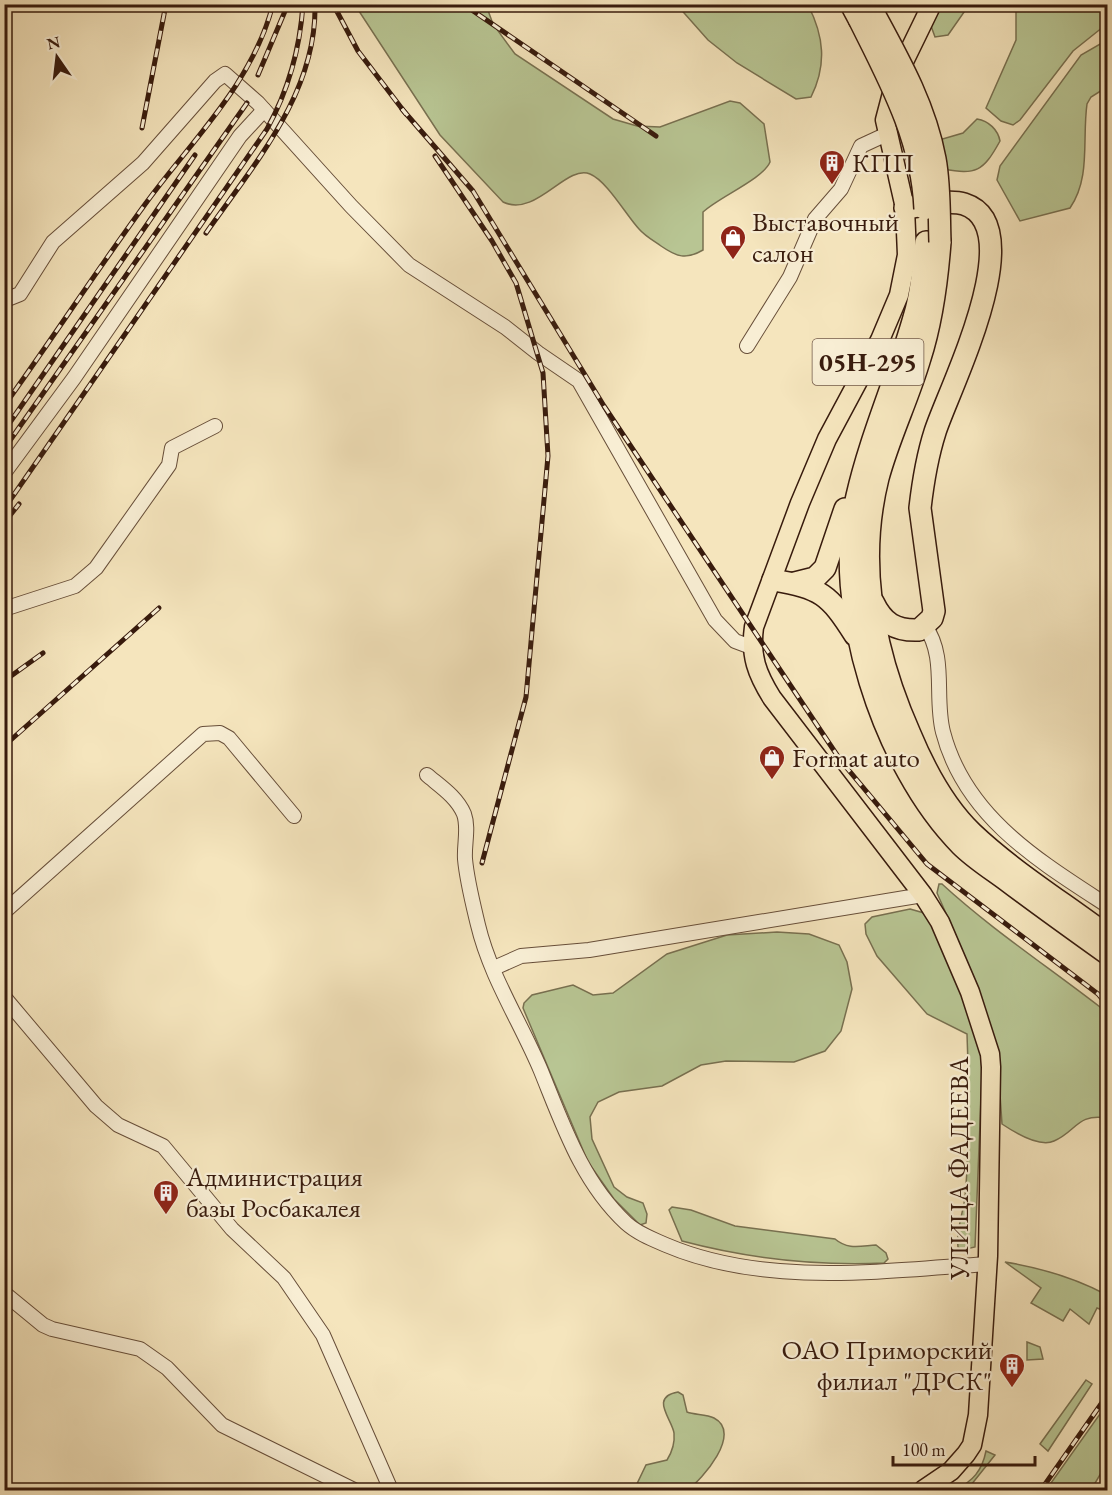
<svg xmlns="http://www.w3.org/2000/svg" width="1112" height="1495" font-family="'EB Garamond',serif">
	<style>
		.green { fill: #b8c593; stroke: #787050; stroke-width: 1.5 }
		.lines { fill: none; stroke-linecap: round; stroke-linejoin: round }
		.minor-casing { stroke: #674e39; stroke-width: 16 }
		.major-casing { stroke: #381b0d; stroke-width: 21 }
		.highway-casing { stroke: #381b0d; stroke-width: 24 }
		.minor { stroke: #f8eed4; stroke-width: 14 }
		.major { stroke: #f5e5bd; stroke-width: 18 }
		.highway { stroke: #f5e5bd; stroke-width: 21 }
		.rail-casing { stroke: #381b0d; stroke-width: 5 }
		.rail { stroke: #f8eed4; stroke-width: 3; stroke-dasharray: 9; stroke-linecap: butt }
		.highway-bridge-casing { stroke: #381b0d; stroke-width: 24; stroke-linecap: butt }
		.highway-bridge { stroke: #f5e5bd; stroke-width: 21 }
		.labels { text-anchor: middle; stroke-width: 4.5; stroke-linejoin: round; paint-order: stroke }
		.shield { fill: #f8eed4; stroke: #725a49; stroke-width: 1.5 }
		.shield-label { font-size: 26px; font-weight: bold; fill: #381b0d }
		.poi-label { font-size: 27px; fill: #381b0d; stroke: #f8eed4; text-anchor: start }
		.street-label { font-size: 27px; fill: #381b0d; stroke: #f8eed4 }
	</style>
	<rect width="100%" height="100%" fill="#f5e5bd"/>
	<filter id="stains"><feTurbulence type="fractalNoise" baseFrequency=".00333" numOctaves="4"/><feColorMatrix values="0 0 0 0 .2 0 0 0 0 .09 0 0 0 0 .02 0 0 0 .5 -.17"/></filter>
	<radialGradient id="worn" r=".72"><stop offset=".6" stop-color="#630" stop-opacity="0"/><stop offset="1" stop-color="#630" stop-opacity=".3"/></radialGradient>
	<!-- green -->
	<g class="green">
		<path d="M355,5H486L493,24L515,54L613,119L637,126L660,127L730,101L740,103L764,124L770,162C763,179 719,197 703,212V250C686,260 677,257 661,246C654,241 645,236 639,229C626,215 607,181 590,174C566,164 536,218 503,202L440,135Z"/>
		<path d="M677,5H808C824,36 827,65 811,97L796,99L737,63L708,40Z"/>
		<polygon points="942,5 969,5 948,35 935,37 931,26"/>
		<polygon points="1016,5 1107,5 1108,23 1073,51 1020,120 1013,125 1001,121 986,108 1016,40"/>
		<path d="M1107,40V87L1091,97L1087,104C1082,139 1091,178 1070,208L1020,221L997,180L1000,166L1081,55Z"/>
		<path d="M977,119C989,121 998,130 1000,141C983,172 976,175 943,169L939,140L963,133Z"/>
		<path d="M939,884H942C991,929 1047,966 1100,1007L1107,1016V1118C1077,1113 1076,1132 1054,1141C1039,1148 1014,1132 1002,1124L997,1049L959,943L937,893Z"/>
		<path d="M910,909L924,913L931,924L971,1011L980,1043L982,1073L975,1247L962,1250L958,1247C956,1229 963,1214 965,1197C970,1143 969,1088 967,1034L927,1014L877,956L866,934L865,924L872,917Z"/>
		<polygon points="777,932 809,934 839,945 847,962 852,989 841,1031 825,1051 794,1062 726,1061 701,1065 662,1086 619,1092 598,1102 590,1117 592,1139 614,1187 627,1197 643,1203 647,1214 646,1223 640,1225 614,1199 588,1162 523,1008 524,1003 532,995 573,985 593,995 613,993 667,954 727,935"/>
		<path d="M672,1207L691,1210L735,1226L835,1239C848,1250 860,1246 876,1245L886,1253L888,1259L884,1263C814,1266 750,1259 682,1241L669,1210Z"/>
		<path d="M1005,1262C1042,1268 1075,1278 1107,1295V1312L1097,1308L1089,1324L1070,1309L1063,1321L1031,1303L1041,1288Z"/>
		<polygon points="1027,1342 1040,1347 1043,1359 1027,1360"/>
		<polygon points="1086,1380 1092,1384 1048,1451 1040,1444"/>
		<path d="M678,1392L683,1395L687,1412C695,1415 706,1414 714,1418C743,1433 702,1480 687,1490H634L646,1465L667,1460C672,1452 675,1443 674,1433C672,1419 649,1397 678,1392Z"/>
		<polygon points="1107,1404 1107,1463 1091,1490 1046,1490"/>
		<path d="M986,1451L995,1455L967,1490H955C973,1481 982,1471 986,1451Z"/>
	</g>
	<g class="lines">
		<defs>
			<g id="minor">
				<polyline points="4,295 10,298 20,294 53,242 143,163 215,81 225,74 258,103 351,206 409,265 505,327 538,353 579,381 715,620 735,641 751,647"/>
				<polyline points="747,346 790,277 815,219 841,189 861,146 887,134"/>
				<polyline points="4,473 74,378 240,136 264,110"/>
				<polyline points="4,609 75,586 96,568 169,465 172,448 215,426"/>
				<path d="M925,626C947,657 934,697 943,732C965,817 1039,861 1108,906"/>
				<path d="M427,775C440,786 457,797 464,814C469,828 464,844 465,859C467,881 473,904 478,925C490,976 521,1023 541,1071C563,1125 582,1182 626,1223C637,1233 652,1239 666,1245C764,1287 883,1271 987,1264"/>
				<polyline points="4,912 203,734 220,733 229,738 294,816"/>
				<polyline points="494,968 521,956 589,950 923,895"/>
				<polyline points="4,997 96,1106 118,1125 163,1146 232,1229 284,1278 323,1335 391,1490"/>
				<polyline points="4,1293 43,1325 52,1329 140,1349 167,1368 222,1425 354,1490"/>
			</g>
			<path id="major" d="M923,1490L951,1471L966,1454L972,1445L978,1415L988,1256L991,1067L990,1054L970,992L940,922L923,895L772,698C757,674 750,656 754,627L800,503L827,439L880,340L899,295L907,255L905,208L885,120L896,78L932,4"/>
			<g id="highway">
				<polyline points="851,4 859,19"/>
				<path d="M926,242C923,266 922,291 915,314C898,376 871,434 857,496C831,605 883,766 961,845C974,858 990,868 1005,879C1038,904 1073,929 1108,954"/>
				<path d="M940,242C937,282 932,321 920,358C908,399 889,437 878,478C856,566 874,653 910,734C925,770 944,806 972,833C1011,870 1059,900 1102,932"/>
				<path d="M773,580C821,588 829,594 855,635"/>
				<polyline points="795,583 815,578 825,568 845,509"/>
				<path d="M873,602C883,623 895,631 919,630L932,618L934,611L920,508C923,482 927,457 935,432C947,393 1033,226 964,204C948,199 922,206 905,208"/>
			</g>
		</defs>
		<!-- minor casing -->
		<use href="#minor" class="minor-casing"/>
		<!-- major casing -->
		<use href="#major" class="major-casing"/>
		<!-- highway casing -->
		<use href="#highway" class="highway-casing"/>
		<!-- minor -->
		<use href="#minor" class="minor"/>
		<!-- major -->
		<use href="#major" class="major"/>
		<!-- highway -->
		<use href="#highway" class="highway"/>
		<defs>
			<g id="rail">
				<polyline points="333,4 358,51 406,114"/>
				<polyline points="463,4 656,136"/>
				<polyline points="258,75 288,4"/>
				<polyline points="402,109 473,191 604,406 841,761 927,864 1098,994 1108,1006"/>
				<polyline points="142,128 166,4"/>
				<polyline points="435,156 492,241 516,283 543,373 548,456 526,697 482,863"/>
				<path d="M206,233C254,164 317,93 315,4"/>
				<path d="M4,406C52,339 97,270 146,203C192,140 253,83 273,4"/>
				<polyline points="4,431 195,155"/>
				<polyline points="4,449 247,103"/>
				<path d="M4,509L267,129C289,89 300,49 303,4"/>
				<polyline points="4,523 19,504"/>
				<polyline points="4,681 43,653"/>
				<polyline points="4,746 159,608"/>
				<polyline points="1041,1490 1108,1394"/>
			</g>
		</defs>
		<!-- rail casing -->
		<use href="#rail" class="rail-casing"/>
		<!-- rail -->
		<use href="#rail" class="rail"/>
		<defs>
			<g id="highway-bridge">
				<path d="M872,10C898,58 925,105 935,159C940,186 939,215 940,242"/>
				<path d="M859,19C890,81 922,139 925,209"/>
			</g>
		</defs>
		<!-- highway-bridge casing -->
		<use href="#highway-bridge" class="highway-bridge-casing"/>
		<!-- highway-bridge -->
		<use href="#highway-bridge" class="highway-bridge"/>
	</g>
	<!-- icons -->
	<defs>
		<symbol id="building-pin" viewBox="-11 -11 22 30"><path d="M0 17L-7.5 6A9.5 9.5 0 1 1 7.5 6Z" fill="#8f2418" stroke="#f8eed4"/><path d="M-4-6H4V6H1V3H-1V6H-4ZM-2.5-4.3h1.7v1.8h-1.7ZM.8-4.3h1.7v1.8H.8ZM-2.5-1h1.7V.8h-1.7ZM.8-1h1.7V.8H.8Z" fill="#fff"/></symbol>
		<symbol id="shop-pin" viewBox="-11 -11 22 30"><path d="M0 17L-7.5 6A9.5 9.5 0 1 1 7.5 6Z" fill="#8f2418" stroke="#f8eed4"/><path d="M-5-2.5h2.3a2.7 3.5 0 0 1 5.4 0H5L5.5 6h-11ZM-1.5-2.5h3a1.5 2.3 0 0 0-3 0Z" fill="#fff"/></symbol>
	</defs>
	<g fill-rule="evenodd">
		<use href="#building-pin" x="817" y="148" width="30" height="40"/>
		<use href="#shop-pin" x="718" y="223" width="30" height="40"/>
		<use href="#shop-pin" x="757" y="743" width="30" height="40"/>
		<use href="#building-pin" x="151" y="1178" width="30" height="40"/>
		<use href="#building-pin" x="997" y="1351" width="30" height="40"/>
	</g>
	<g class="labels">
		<!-- shield labels -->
		<rect class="shield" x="812.5" y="339" width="111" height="46" rx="4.5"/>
		<g class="shield-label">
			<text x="868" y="371">05Н-295</text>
		</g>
		<!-- poi labels -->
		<g class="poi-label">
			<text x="852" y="172">КПП</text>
			<text x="752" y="231">Выставочный<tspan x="752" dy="31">салон</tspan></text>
			<text x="792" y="767">Format auto</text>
			<text x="186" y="1186">Администрация<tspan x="186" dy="31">базы Росбакалея</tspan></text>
			<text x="992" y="1359" text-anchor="end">ОАО Приморский<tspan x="992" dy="31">филиал "ДРСК"</tspan></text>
		</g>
		<!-- street labels -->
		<g class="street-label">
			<text transform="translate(959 1168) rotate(-90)" y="9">УЛИЦА ФАДЕЕВА</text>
		</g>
	</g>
	<!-- margin -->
	<rect width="1112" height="1495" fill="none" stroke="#f5e5bd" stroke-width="24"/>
	<rect x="6" y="6" width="1100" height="1483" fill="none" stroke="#381b0d" stroke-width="3"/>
	<rect x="12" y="12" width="1088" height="1471" fill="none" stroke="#381b0d" stroke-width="1.5"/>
	<!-- north arrow -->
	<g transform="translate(57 57) rotate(346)" stroke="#f8eed4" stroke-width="4.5" paint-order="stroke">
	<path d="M0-4.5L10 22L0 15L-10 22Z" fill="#381b0d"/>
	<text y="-9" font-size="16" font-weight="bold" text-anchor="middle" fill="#381b0d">N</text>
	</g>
	<!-- scale -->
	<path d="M893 1456v9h142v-9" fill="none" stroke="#381b0d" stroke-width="3"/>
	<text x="902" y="1456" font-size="18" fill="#381b0d" stroke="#f8eed4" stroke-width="4.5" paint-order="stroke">100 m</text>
	<rect width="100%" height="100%" filter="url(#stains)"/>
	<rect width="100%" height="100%" fill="url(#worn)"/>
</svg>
